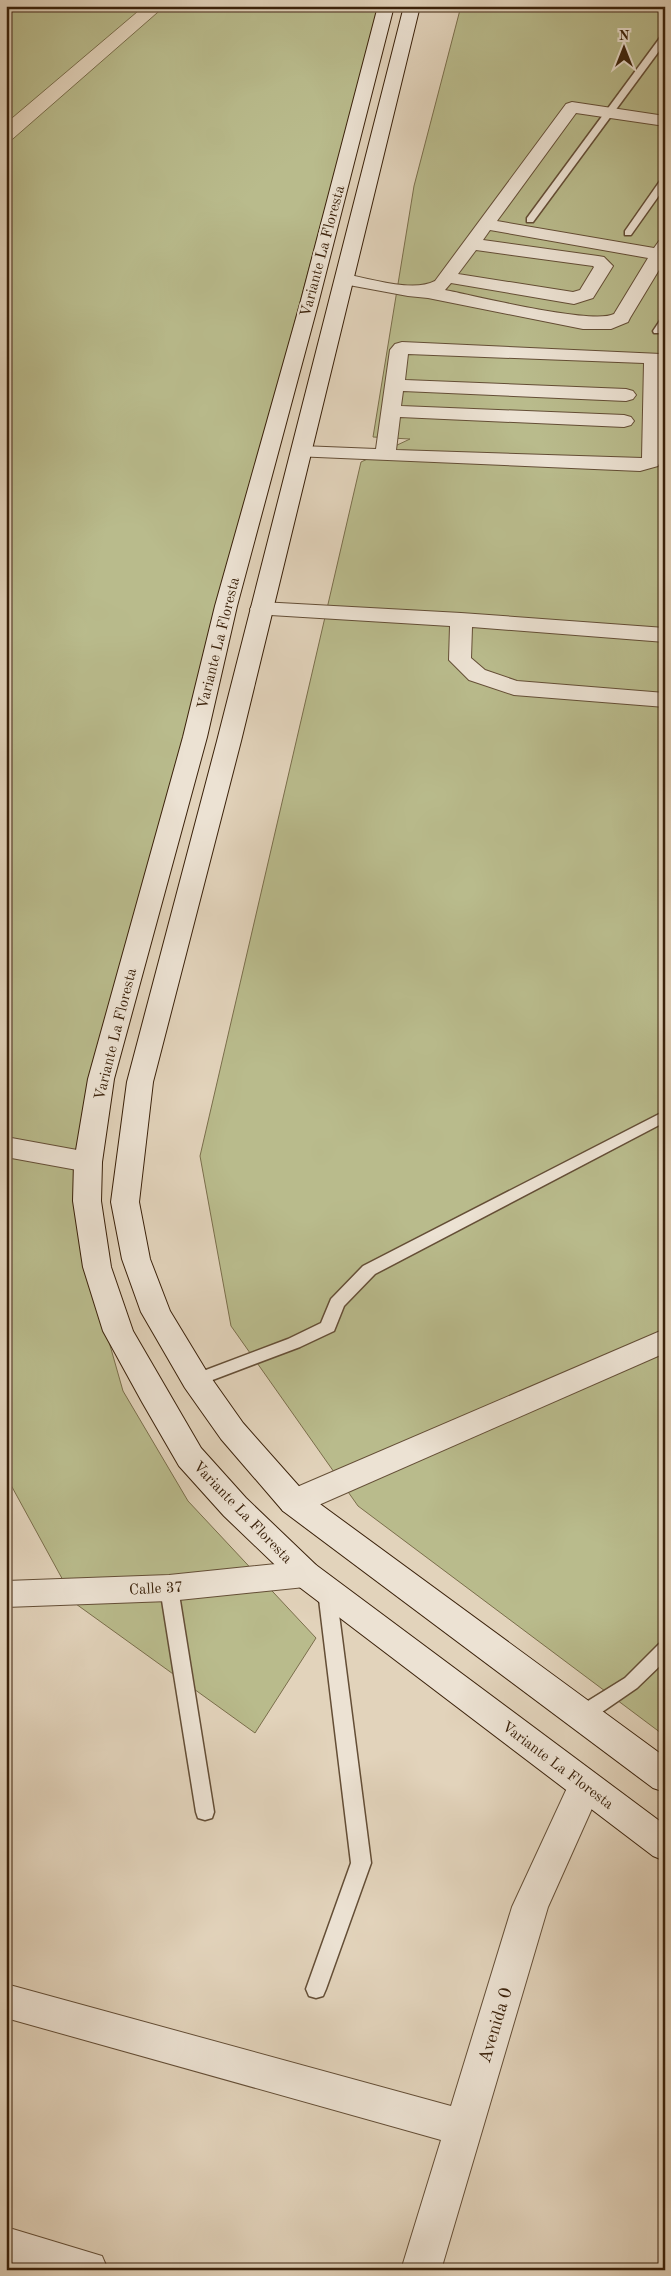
<svg xmlns="http://www.w3.org/2000/svg" width="671" height="2276" font-family="'Old Standard TT',serif">
	<style>
		.green { fill: #b9bb8c; stroke: #7a6e4b }
		.lines { fill: none; stroke-linecap: round; stroke-linejoin: round }
		.lane-casing { stroke: #644e36; stroke-width: 3 }
		.street-casing { stroke: #644e36; stroke-width: 2 }
		.secondary-casing { stroke: #3a210a; stroke-width: 2 }
		.lane { fill: #ece2d3; fill-rule: evenodd }
		.street { fill: #ece2d3; fill-rule: evenodd }
		.secondary { fill: #ece2d3; fill-rule: evenodd }
		.labels { text-anchor: middle; stroke-width: 4.5; stroke-linejoin: round; paint-order: stroke }
		.street-label { font-size: 15px; fill: #3a210a; stroke: #ece2d3 }
		.near-street-label { font-size: 18px; fill: #3a210a; stroke: #ece2d3 }
	</style>
	<rect width="100%" height="100%" fill="#e2d3bb"/>
	<filter id="stains"><feTurbulence type="fractalNoise" baseFrequency=".004" numOctaves="4"/><feColorMatrix values="0 0 0 0 .2 0 0 0 0 .09 0 0 0 0 .02 0 0 0 .5 -.17"/></filter>
	<radialGradient id="worn" r=".72"><stop offset=".6" stop-color="#630" stop-opacity="0"/><stop offset="1" stop-color="#630" stop-opacity=".3"/></radialGradient>
	<!-- green -->
	<g class="green">
		<polygon points="6,6 144,6 6,123"/>
		<polygon points="165,6 379,6 136,918 83,1149 88,1268 123,1391 188,1501 316,1638 255,1733 76,1604 6,1476 6,145"/>
		<polygon points="461,6 665,6 665,1736 358,1506 231,1326 200,1156 361,462 410,439 373,437 414,186"/>
	</g>
	<g class="lines">
		<defs>
			<g id="lane">
				<polygon points="662,35 665,35 665,43 533,222 527,222 527,218"/>
				<polygon points="665,177 665,187 631,235 625,235 625,231 662,178"/>
				<polygon points="665,318 665,329 662,333 654,333 653,331 661,319"/>
				<polygon points="665,1111 665,1122 375,1274 344,1306 334,1331 300,1347 202,1384 196,1386 190,1384 188,1380 190,1376 288,1339 321,1323 331,1299 363,1266"/>
				<polygon points="169,1581 175,1583 178,1588 214,1812 212,1818 205,1820 198,1818 196,1812 160,1588 163,1583"/>
				<polygon points="327,1584 333,1586 336,1591 371,1863 326,1989 323,1996 316,1998 309,1996 306,1989 351,1863 318,1591 321,1586"/>
				<polygon points="665,1642 665,1661 637,1688 589,1721 582,1723 575,1721 573,1715 575,1709 625,1678 659,1644"/>
			</g>
			<g id="street">
				<path d="M572,102L665,116V126L576,113L497,221L654,248L659,241L665,240V260L630,318L628,322L611,329H583L428,298L408,296L338,283L335,279L338,275L344,274C369,278 413,293 435,281L566,104ZM490,230L648,258L614,314C592,325 476,296 445,290L451,283L574,304L593,298L613,266L604,257L598,256L483,240ZM476,250L593,266L594,267L580,290L573,292L458,274Z"/>
				<path d="M402,342L661,354L664,358V452L658,466L640,471L294,456L291,452L294,448L301,446L376,449L390,350L395,344ZM408,354L644,363L642,458L396,450L400,417L624,427L631,425L634,421L631,417L624,415L401,406L403,391L626,401L633,399L636,395L633,391L626,389L405,380Z"/>
				<polygon points="261,602 461,613 665,628 665,642 472,627 471,658 485,670 517,681 665,693 665,707 514,695 469,680 449,660 450,626 253,614 250,609 253,604"/>
				<polygon points="6,1137 88,1152 98,1155 102,1162 98,1169 88,1172 6,1157"/>
				<polygon points="665,1329 665,1353 305,1511 294,1514 283,1511 278,1502 283,1493"/>
				<polygon points="305,1561 316,1565 321,1574 316,1583 305,1587 169,1601 6,1607 6,1581 169,1575"/>
				<polygon points="585,1771 597,1775 602,1786 548,1907 441,2270 401,2270 441,2140 6,2018 6,1984 451,2106 512,1907 573,1775"/>
				<polygon points="6,2227 102,2256 108,2270 17,2270 6,2267"/>
			</g>
			<g id="secondary">
				<polygon points="378,6 394,6 318,304 237,606 207,737 114,1079 102,1162 101,1201 111,1267 133,1331 201,1448 246,1498 316,1565 665,1825 665,1861 653,1856 294,1583 224,1516 179,1466 142,1402 103,1331 83,1267 73,1201 74,1162 88,1079 183,737 215,606 300,304"/>
				<polygon points="404,6 420,6 241,741 153,1082 139,1202 150,1259 170,1311 207,1372 243,1423 305,1493 665,1757 665,1792 653,1788 283,1511 221,1439 185,1388 141,1312 122,1259 111,1202 127,1082 217,741"/>
			</g>
		</defs>
		<!-- lane casing -->
		<use href="#lane" class="lane-casing"/>
		<!-- street casing -->
		<use href="#street" class="street-casing"/>
		<!-- secondary casing -->
		<use href="#secondary" class="secondary-casing"/>
		<!-- lane -->
		<use href="#lane" class="lane"/>
		<!-- street -->
		<use href="#street" class="street"/>
		<!-- secondary -->
		<use href="#secondary" class="secondary"/>
	</g>
	<g class="labels">
		<!-- street labels -->
		<g class="street-label">
			<text transform="translate(322 251) rotate(-75)" y="5">Variante La Floresta</text>
			<text transform="translate(218 643) rotate(-76)" y="5">Variante La Floresta</text>
			<text transform="translate(115 1034) rotate(-76)" y="5">Variante La Floresta</text>
			<text transform="translate(243 1512) rotate(46)" y="5">Variante La Floresta</text>
			<text transform="translate(156 1588) rotate(-3)" y="5">Calle 37</text>
			<text transform="translate(558 1765) rotate(37)" y="5">Variante La Floresta</text>
		</g>
		<!-- near-street labels -->
		<g class="near-street-label">
			<text transform="translate(495 2025) rotate(-73)" y="6">Avenida 0</text>
		</g>
	</g>
	<!-- margin -->
	<rect width="671" height="2276" fill="none" stroke="#e2d3bb" stroke-width="25"/>
	<rect x="8" y="8" width="656" height="2261" fill="none" stroke="#3a210a" stroke-width="2.5"/>
	<rect x="12" y="12" width="646" height="2251" fill="none" stroke="#3a210a"/>
	<!-- north arrow -->
	<g transform="translate(624 48)" stroke="#ece2d3" stroke-width="4" paint-order="stroke">
	<path d="M0-4L9 19L0 12L-9 19Z" fill="#3a210a"/>
	<text y="-8" font-size="14" font-weight="bold" text-anchor="middle" fill="#3a210a">N</text>
	</g>
	<rect width="100%" height="100%" filter="url(#stains)"/>
	<rect width="100%" height="100%" fill="url(#worn)"/>
</svg>
